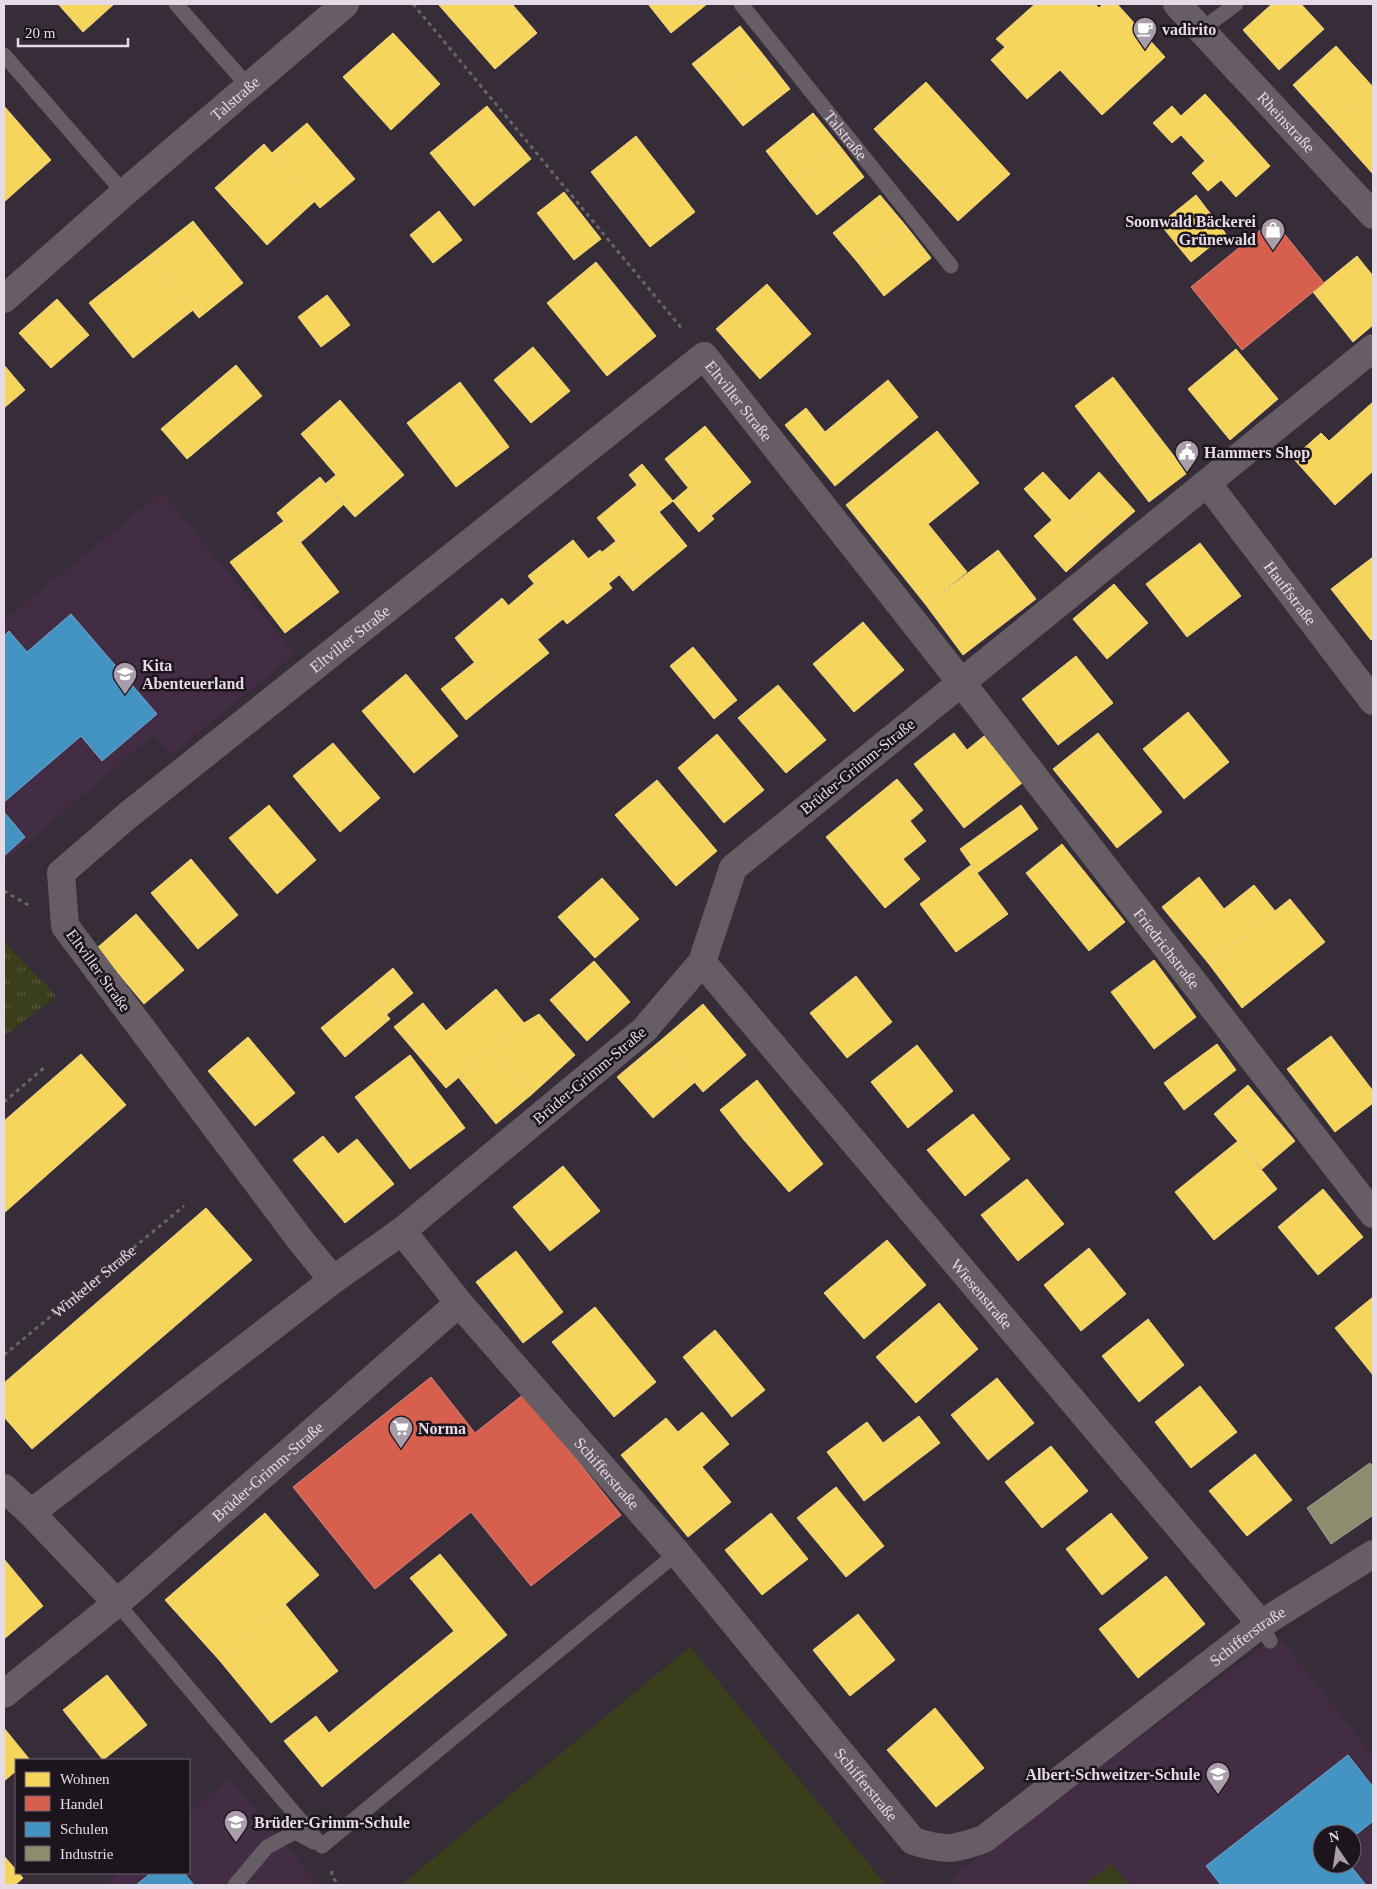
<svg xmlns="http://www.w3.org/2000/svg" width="1377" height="1889" font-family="'Times New Roman',serif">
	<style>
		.built { fill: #422d44; fill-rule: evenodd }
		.park { fill: url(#park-tufts) }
		.pitch { fill: #3a3e1b }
		.homes { fill: #f6d55c; stroke: #f1d685 }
		.shops { fill: #d6604d; stroke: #db857b }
		.schools { fill: #4393c3; stroke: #74a8ce }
		.industry { fill: #8c8c6e; stroke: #a7a392 }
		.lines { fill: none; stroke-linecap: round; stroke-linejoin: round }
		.path { stroke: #6b636a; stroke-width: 3; stroke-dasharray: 4 4; stroke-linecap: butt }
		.service { stroke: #675d65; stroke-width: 15 }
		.minor { stroke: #675d65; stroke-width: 28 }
		.tertiary { stroke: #675d65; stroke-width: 28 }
		.labels { text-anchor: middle; stroke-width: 5; stroke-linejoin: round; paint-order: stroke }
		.poi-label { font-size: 16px; font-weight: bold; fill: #e6dae6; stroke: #1d151e; text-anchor: start }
		.street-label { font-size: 16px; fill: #e6dae6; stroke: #1d151e }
	</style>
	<defs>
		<pattern id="park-tufts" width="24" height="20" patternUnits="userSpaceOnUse" patternTransform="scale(1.25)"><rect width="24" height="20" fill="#3a3e1b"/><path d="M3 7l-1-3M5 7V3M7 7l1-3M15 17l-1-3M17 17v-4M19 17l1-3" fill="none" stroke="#56593c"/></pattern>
	</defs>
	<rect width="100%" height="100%" fill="#372d38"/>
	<!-- built -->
	<g class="built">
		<polygon points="162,492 295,654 172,754 153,735 4,863 4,620"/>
		<path d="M1278,1635L1373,1756V1885H956L950,1878ZM1322,1834H1352V1864H1322Z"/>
		<polygon points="229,1778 319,1885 104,1885 118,1873 189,1873 189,1813"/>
	</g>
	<!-- park -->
	<polygon class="park" points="4,942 56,996 4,1036"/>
	<!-- pitch -->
	<g class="pitch">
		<polygon points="690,1647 886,1885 401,1885"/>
		<polygon points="1112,1864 1129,1885 1083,1885"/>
	</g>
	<!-- homes -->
	<g class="homes">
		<polygon points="58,4 114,4 83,32"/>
		<polygon points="438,4 512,4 537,33 495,69"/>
		<polygon points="648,4 707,4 671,33"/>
		<polygon points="1035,4 1095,4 1099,8 1103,4 1117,4 1165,57 1102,115 1060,70 1027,99 991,60 1005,47 996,39"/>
		<polygon points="1272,4 1301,4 1324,29 1279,70 1243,30"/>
		<polygon points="740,26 765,57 718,95 692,64"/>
		<polygon points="393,33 440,84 391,130 343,77"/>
		<polygon points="1336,46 1373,87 1373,89 1331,127 1293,85"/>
		<polygon points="765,57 790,89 743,126 718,95"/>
		<polygon points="926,82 1010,174 958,221 874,129"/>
		<polygon points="1373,89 1373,174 1331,127"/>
		<polygon points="1205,94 1238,130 1205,161 1181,135 1172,143 1153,123 1172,106 1181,116"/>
		<polygon points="4,106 51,160 4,202"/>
		<polygon points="487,106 531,159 474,206 430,153"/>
		<polygon points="813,113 839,145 791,183 766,151"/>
		<polygon points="307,123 355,179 320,208 272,153"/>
		<polygon points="1238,130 1270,166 1236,197 1221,180 1208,191 1192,173"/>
		<polygon points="636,136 695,212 650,247 591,172"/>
		<polygon points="264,144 315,201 267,245 215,188"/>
		<polygon points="839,145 864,177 817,215 791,183"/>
		<polygon points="564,192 601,239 574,260 537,213"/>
		<polygon points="880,195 906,226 859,264 833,233"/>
		<polygon points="1196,195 1226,234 1191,262 1160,224"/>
		<polygon points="439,211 462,240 433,263 410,235"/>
		<polygon points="193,221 243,283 199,318 149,256"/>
		<polygon points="906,226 931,258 884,296 859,264"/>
		<polygon points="149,256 193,310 133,358 89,303"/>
		<polygon points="1357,256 1373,276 1373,325 1353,342 1313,292"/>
		<polygon points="596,262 656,336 607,376 547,303"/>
		<polygon points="767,284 811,334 760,379 716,329"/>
		<polygon points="327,295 350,325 321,347 298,317"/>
		<polygon points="57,299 89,335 51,368 19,333"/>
		<polygon points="533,347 570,391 531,423 494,380"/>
		<polygon points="1236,349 1278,399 1230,440 1188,389"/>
		<polygon points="4,365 25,390 4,408"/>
		<polygon points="236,365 262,396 187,459 161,429"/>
		<polygon points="1113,377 1187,473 1149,502 1075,406"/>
		<polygon points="888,380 918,417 835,486 785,425 806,408 825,432"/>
		<polygon points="460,382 509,447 456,487 407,423"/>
		<polygon points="340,400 404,475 355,517 325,484 336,475 301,434"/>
		<polygon points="1373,402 1373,471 1335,505 1293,458 1321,433 1329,441"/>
		<polygon points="705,426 751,482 711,516 665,459"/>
		<polygon points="937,431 979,483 928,524 967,572 926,605 846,505"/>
		<polygon points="642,464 673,501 659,512 629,475"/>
		<polygon points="1043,472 1104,538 1066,572 1034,536 1052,520 1024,489"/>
		<polygon points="1099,472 1135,511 1104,538 1069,501"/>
		<polygon points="320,477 343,505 315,530 291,501"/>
		<polygon points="637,485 687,546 647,579 597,518"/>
		<polygon points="688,488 714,519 699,532 673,501"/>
		<polygon points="291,501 315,530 301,542 277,513"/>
		<polygon points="284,521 339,592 285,633 230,562"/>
		<polygon points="573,540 612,588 567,624 528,576"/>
		<polygon points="616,541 647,579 633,591 601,553"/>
		<polygon points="1200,543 1241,596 1187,637 1146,584"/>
		<polygon points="600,550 619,575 608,584 588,559"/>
		<polygon points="998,550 1036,599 963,655 926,605"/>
		<polygon points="1373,557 1373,638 1371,640 1331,589"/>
		<polygon points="535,583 563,619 537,640 508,606"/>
		<polygon points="1114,584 1148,623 1107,659 1073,619"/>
		<polygon points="502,598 549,653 499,693 455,638"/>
		<polygon points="863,622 904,670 854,712 813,664"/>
		<polygon points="693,647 737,700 714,719 670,666"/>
		<polygon points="1076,656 1113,703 1058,745 1022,699"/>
		<polygon points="475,662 499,693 466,720 441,689"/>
		<polygon points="406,674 458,736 414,773 362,711"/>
		<polygon points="778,685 826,740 786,773 738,718"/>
		<polygon points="1188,712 1229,762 1184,799 1143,749"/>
		<polygon points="954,733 967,750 984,736 1022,783 964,828 914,764"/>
		<polygon points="1098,733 1162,812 1117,848 1053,769"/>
		<polygon points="717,734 764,790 724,823 678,768"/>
		<polygon points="333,743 380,798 340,832 293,776"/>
		<polygon points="897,779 923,810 910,821 926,841 903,859 920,879 885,908 826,837"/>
		<polygon points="657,780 717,851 676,886 615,815"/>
		<polygon points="269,805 316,860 277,894 229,838"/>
		<polygon points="1021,805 1038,829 977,873 960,849"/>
		<polygon points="1062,844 1125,922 1089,951 1026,873"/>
		<polygon points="191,859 238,915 198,949 151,893"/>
		<polygon points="971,865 1008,914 956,952 920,904"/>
		<polygon points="1199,877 1224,909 1254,885 1275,911 1209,964 1162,907"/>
		<polygon points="602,878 639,919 595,958 558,917"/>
		<polygon points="1290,899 1325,942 1242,1008 1209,964"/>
		<polygon points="136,914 184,970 144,1004 97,948"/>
		<polygon points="1154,960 1196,1017 1154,1049 1111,992"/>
		<polygon points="594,961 630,1002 587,1041 550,1000"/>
		<polygon points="393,968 413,993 386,1015 367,990"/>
		<polygon points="856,976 892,1022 847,1058 810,1013"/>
		<polygon points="496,989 524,1023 446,1088 394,1027 423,1003 446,1031"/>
		<polygon points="367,990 390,1019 345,1057 321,1028"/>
		<polygon points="703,1004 746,1055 703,1092 660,1041"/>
		<polygon points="539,1014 575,1055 531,1095 493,1049 524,1023"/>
		<polygon points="1331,1036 1373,1091 1373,1103 1335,1132 1287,1069"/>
		<polygon points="248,1037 295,1093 255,1126 208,1071"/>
		<polygon points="660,1041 695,1082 653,1118 617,1077"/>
		<polygon points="1217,1044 1236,1070 1184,1110 1164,1083"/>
		<polygon points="917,1045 953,1091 908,1128 871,1082"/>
		<polygon points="493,1049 531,1095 496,1124 459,1078"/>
		<polygon points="81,1054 126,1105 4,1213 4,1121"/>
		<polygon points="410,1055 465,1128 410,1169 355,1097"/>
		<polygon points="757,1080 781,1111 744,1140 720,1110"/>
		<polygon points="1248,1085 1295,1141 1262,1169 1214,1114"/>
		<polygon points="781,1111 823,1164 789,1192 744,1140"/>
		<polygon points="973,1114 1010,1159 965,1196 927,1150"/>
		<polygon points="323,1136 338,1154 357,1139 394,1184 345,1223 293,1160"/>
		<polygon points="1238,1141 1277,1189 1214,1240 1175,1192"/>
		<polygon points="563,1166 600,1211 550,1251 513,1207"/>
		<polygon points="1027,1179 1064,1224 1018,1261 981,1215"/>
		<polygon points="1323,1189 1363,1237 1318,1275 1278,1227"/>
		<polygon points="206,1208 252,1260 32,1449 4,1417 4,1383"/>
		<polygon points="887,1240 926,1285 864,1339 824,1293"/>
		<polygon points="1089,1248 1126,1294 1081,1331 1044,1285"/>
		<polygon points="516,1251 563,1312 523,1343 476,1282"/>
		<polygon points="1373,1297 1373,1375 1335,1328"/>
		<polygon points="939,1303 978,1349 916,1403 876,1357"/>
		<polygon points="595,1307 656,1382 614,1417 552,1342"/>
		<polygon points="1148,1319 1184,1365 1139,1402 1102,1356"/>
		<polygon points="715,1330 765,1390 732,1417 683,1357"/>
		<polygon points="997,1378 1034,1423 988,1460 951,1415"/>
		<polygon points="1200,1386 1237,1432 1191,1468 1155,1422"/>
		<polygon points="702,1412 729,1444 702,1467 731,1502 688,1537 621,1455 666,1418 678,1432"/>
		<polygon points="919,1416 940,1443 864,1501 827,1452 867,1422 883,1443"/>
		<polygon points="1051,1446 1088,1491 1042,1528 1005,1482"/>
		<polygon points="1255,1454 1292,1500 1247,1536 1209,1491"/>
		<polygon points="836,1487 884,1546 846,1577 797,1518"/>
		<polygon points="265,1513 319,1575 220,1661 165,1600"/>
		<polygon points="771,1513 808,1559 762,1595 725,1550"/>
		<polygon points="1111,1513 1148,1558 1102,1595 1066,1549"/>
		<polygon points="440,1554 507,1635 322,1787 284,1741 316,1716 329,1733 454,1631 410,1578"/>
		<polygon points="4,1559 43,1606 4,1639"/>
		<polygon points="1166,1576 1205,1624 1138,1678 1099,1629"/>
		<polygon points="285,1604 338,1671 271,1723 220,1661"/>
		<polygon points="858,1614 895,1660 850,1696 813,1650"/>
		<polygon points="107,1675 147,1725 103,1760 63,1710"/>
		<polygon points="935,1708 984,1768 936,1807 887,1750"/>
		<polygon points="4,1728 30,1760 16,1760 16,1771 4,1781"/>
		<polygon points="4,1856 23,1878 15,1885 4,1885"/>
	</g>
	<!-- shops -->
	<g class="shops">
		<polygon points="1273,220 1324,283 1242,350 1191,287"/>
		<polygon points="431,1377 475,1433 524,1394 621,1515 531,1586 471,1512 375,1589 293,1487"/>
	</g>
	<!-- schools -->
	<g class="schools">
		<polygon points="71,614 157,714 102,761 81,736 4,802 4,636 9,631 27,652"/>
		<polygon points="4,812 25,837 4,856"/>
		<polygon points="1348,1755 1373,1787 1373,1821 1352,1838 1352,1834 1322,1834 1322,1864 1349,1864 1366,1885 1221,1885 1206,1866"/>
		<polygon points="151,1873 184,1873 194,1885 136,1885"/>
	</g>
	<!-- industry -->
	<polygon class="industry" points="1370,1463 1373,1468 1373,1515 1331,1544 1307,1508"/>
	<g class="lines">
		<!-- path -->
		<g class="path">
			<polyline points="413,4 683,330"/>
			<polyline points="4,891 30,906"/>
			<polyline points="4,1102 45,1067"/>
			<path id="s1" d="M4,1355L184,1206"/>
			<polyline points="331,1871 334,1879 339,1885"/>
		</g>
		<!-- service -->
		<g class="service">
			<polyline points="176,4 248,86"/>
			<path id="s2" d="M741,4L951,266"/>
			<polyline points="1201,30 1236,4"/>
			<polyline points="4,55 124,193"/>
			<polyline points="117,1603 322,1846"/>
			<polyline points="1261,1624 1270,1641"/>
			<polyline points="322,1846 677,1553"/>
			<polyline points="235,1885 267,1847 295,1832 314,1842"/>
		</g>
		<!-- minor -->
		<g class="minor">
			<path id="s3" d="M4,299L124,193L345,4"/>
			<path id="s4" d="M1373,348L733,868L702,962L644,1030L402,1231L459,1303L677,1553L913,1841C945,1851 953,1850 984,1839L1261,1624L1373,1554"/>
			<path id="s5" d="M1207,483L1373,701"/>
			<path id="s6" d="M702,962L1261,1624"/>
			<path id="s7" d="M333,1280L301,1241L65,926L61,873L127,816L704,356L961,682L1373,1214"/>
			<polyline points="4,1488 31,1513 117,1603"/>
			<polyline points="31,1513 333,1280 402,1231"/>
			<path id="s8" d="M4,1694L117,1603L459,1303"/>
		</g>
		<!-- tertiary -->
		<path class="tertiary" id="s9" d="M1177,4L1373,215"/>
	</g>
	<!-- icons -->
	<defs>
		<symbol id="cafe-pin" viewBox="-11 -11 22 30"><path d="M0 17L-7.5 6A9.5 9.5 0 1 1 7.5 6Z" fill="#a99da9" stroke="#1d151e"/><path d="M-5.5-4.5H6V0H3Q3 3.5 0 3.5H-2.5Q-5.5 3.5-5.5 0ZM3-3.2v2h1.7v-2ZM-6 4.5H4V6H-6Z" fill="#fff"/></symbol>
		<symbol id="shop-pin" viewBox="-11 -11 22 30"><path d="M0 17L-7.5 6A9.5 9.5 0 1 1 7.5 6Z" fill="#a99da9" stroke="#1d151e"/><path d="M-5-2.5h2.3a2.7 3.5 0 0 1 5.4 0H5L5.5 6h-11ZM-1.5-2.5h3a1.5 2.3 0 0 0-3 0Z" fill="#fff"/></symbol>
		<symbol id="civic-pin" viewBox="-11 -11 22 30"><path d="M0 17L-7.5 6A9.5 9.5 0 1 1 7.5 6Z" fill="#a99da9" stroke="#1d151e"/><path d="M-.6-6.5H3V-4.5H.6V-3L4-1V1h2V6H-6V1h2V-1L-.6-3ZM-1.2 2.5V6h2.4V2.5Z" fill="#fff"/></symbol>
		<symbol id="school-pin" viewBox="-11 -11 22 30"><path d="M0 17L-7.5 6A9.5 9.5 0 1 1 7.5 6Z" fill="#a99da9" stroke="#1d151e"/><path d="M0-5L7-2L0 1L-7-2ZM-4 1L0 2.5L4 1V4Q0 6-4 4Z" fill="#fff"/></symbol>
		<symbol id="supermarket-pin" viewBox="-11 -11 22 30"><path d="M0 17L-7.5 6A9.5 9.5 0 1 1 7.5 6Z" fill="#a99da9" stroke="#1d151e"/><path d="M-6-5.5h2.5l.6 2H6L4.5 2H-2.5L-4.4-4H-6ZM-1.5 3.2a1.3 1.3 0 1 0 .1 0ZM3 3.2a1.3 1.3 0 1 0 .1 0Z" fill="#fff"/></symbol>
	</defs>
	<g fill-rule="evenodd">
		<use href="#cafe-pin" x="1131" y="15" width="28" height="38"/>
		<use href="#shop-pin" x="1259" y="216" width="28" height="38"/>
		<use href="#civic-pin" x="1173" y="438" width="28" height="38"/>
		<use href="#school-pin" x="111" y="660" width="28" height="38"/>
		<use href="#supermarket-pin" x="387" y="1414" width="28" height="38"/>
		<use href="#school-pin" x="1204" y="1760" width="28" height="38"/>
		<use href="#school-pin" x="222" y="1808" width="28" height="38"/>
	</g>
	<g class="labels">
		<!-- poi labels -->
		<g class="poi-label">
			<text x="1162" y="35">vadirito</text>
			<text x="1256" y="227" text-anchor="end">Soonwald Bäckerei<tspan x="1256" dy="18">Grünewald</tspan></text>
			<text x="1204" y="458">Hammers Shop</text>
			<text x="142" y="671">Kita<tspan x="142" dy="18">Abenteuerland</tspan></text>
			<text x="418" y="1434">Norma</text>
			<text x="1200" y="1780" text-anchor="end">Albert-Schweitzer-Schule</text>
			<text x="254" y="1828">Brüder-Grimm-Schule</text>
		</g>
		<!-- street labels -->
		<g class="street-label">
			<text dy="6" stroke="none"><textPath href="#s3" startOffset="306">Talstraße</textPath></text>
			<text dy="6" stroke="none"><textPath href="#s9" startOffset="161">Rheinstraße</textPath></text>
			<text dy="6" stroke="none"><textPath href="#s2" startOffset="168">Talstraße</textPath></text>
			<text dy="6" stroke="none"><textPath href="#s7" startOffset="1379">Eltviller Straße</textPath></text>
			<text dy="6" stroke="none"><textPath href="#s5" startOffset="138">Hauffstraße</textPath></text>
			<text dy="6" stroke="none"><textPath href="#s7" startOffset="869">Eltviller Straße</textPath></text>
			<text transform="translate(857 766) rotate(-39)" y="6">Brüder-Grimm-Straße</text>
			<text dy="6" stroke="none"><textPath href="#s7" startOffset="2074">Friedrichstraße</textPath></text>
			<text transform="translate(99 970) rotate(54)" y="6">Eltviller Straße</text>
			<text transform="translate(589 1075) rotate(-40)" y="6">Brüder-Grimm-Straße</text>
			<text dy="6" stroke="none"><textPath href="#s1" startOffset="116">Winkeler Straße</textPath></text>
			<text dy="6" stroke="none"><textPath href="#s6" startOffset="434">Wiesenstraße</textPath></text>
			<text dy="6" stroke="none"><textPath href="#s8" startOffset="345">Brüder-Grimm-Straße</textPath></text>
			<text dy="6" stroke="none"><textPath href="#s4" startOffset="1645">Schifferstraße</textPath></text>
			<text dy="6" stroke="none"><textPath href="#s4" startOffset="2529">Schifferstraße</textPath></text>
			<text dy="6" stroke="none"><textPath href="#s4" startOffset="2050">Schifferstraße</textPath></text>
		</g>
	</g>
	<!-- border -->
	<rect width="1377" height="1889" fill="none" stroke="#e6dae6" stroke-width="10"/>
	<!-- legend -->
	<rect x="15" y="1759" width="175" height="115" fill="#1d151e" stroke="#6d646e"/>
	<rect x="25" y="1772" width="25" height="15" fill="#f6d55c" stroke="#6d646e"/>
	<text x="60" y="1784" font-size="15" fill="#e6dae6">Wohnen</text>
	<rect x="25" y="1796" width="25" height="15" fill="#d6604d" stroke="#6d646e"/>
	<text x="60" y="1809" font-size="15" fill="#e6dae6">Handel</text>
	<rect x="25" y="1822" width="25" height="15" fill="#4393c3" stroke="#6d646e"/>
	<text x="60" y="1834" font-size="15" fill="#e6dae6">Schulen</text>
	<rect x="25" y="1846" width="25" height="15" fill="#8c8c6e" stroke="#6d646e"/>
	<text x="60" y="1859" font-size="15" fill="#e6dae6">Industrie</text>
	<!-- north arrow -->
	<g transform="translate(1337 1849) rotate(347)"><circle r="24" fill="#1d151e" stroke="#6d646e"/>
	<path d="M0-4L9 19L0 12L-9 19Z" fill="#a99da9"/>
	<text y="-8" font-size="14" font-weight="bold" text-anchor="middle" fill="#e6dae6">N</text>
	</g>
	<!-- scale -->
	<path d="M18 38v8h110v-8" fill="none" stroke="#e6dae6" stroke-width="2.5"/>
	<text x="25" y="38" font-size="15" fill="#e6dae6" stroke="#1d151e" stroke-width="4" paint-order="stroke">20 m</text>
</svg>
